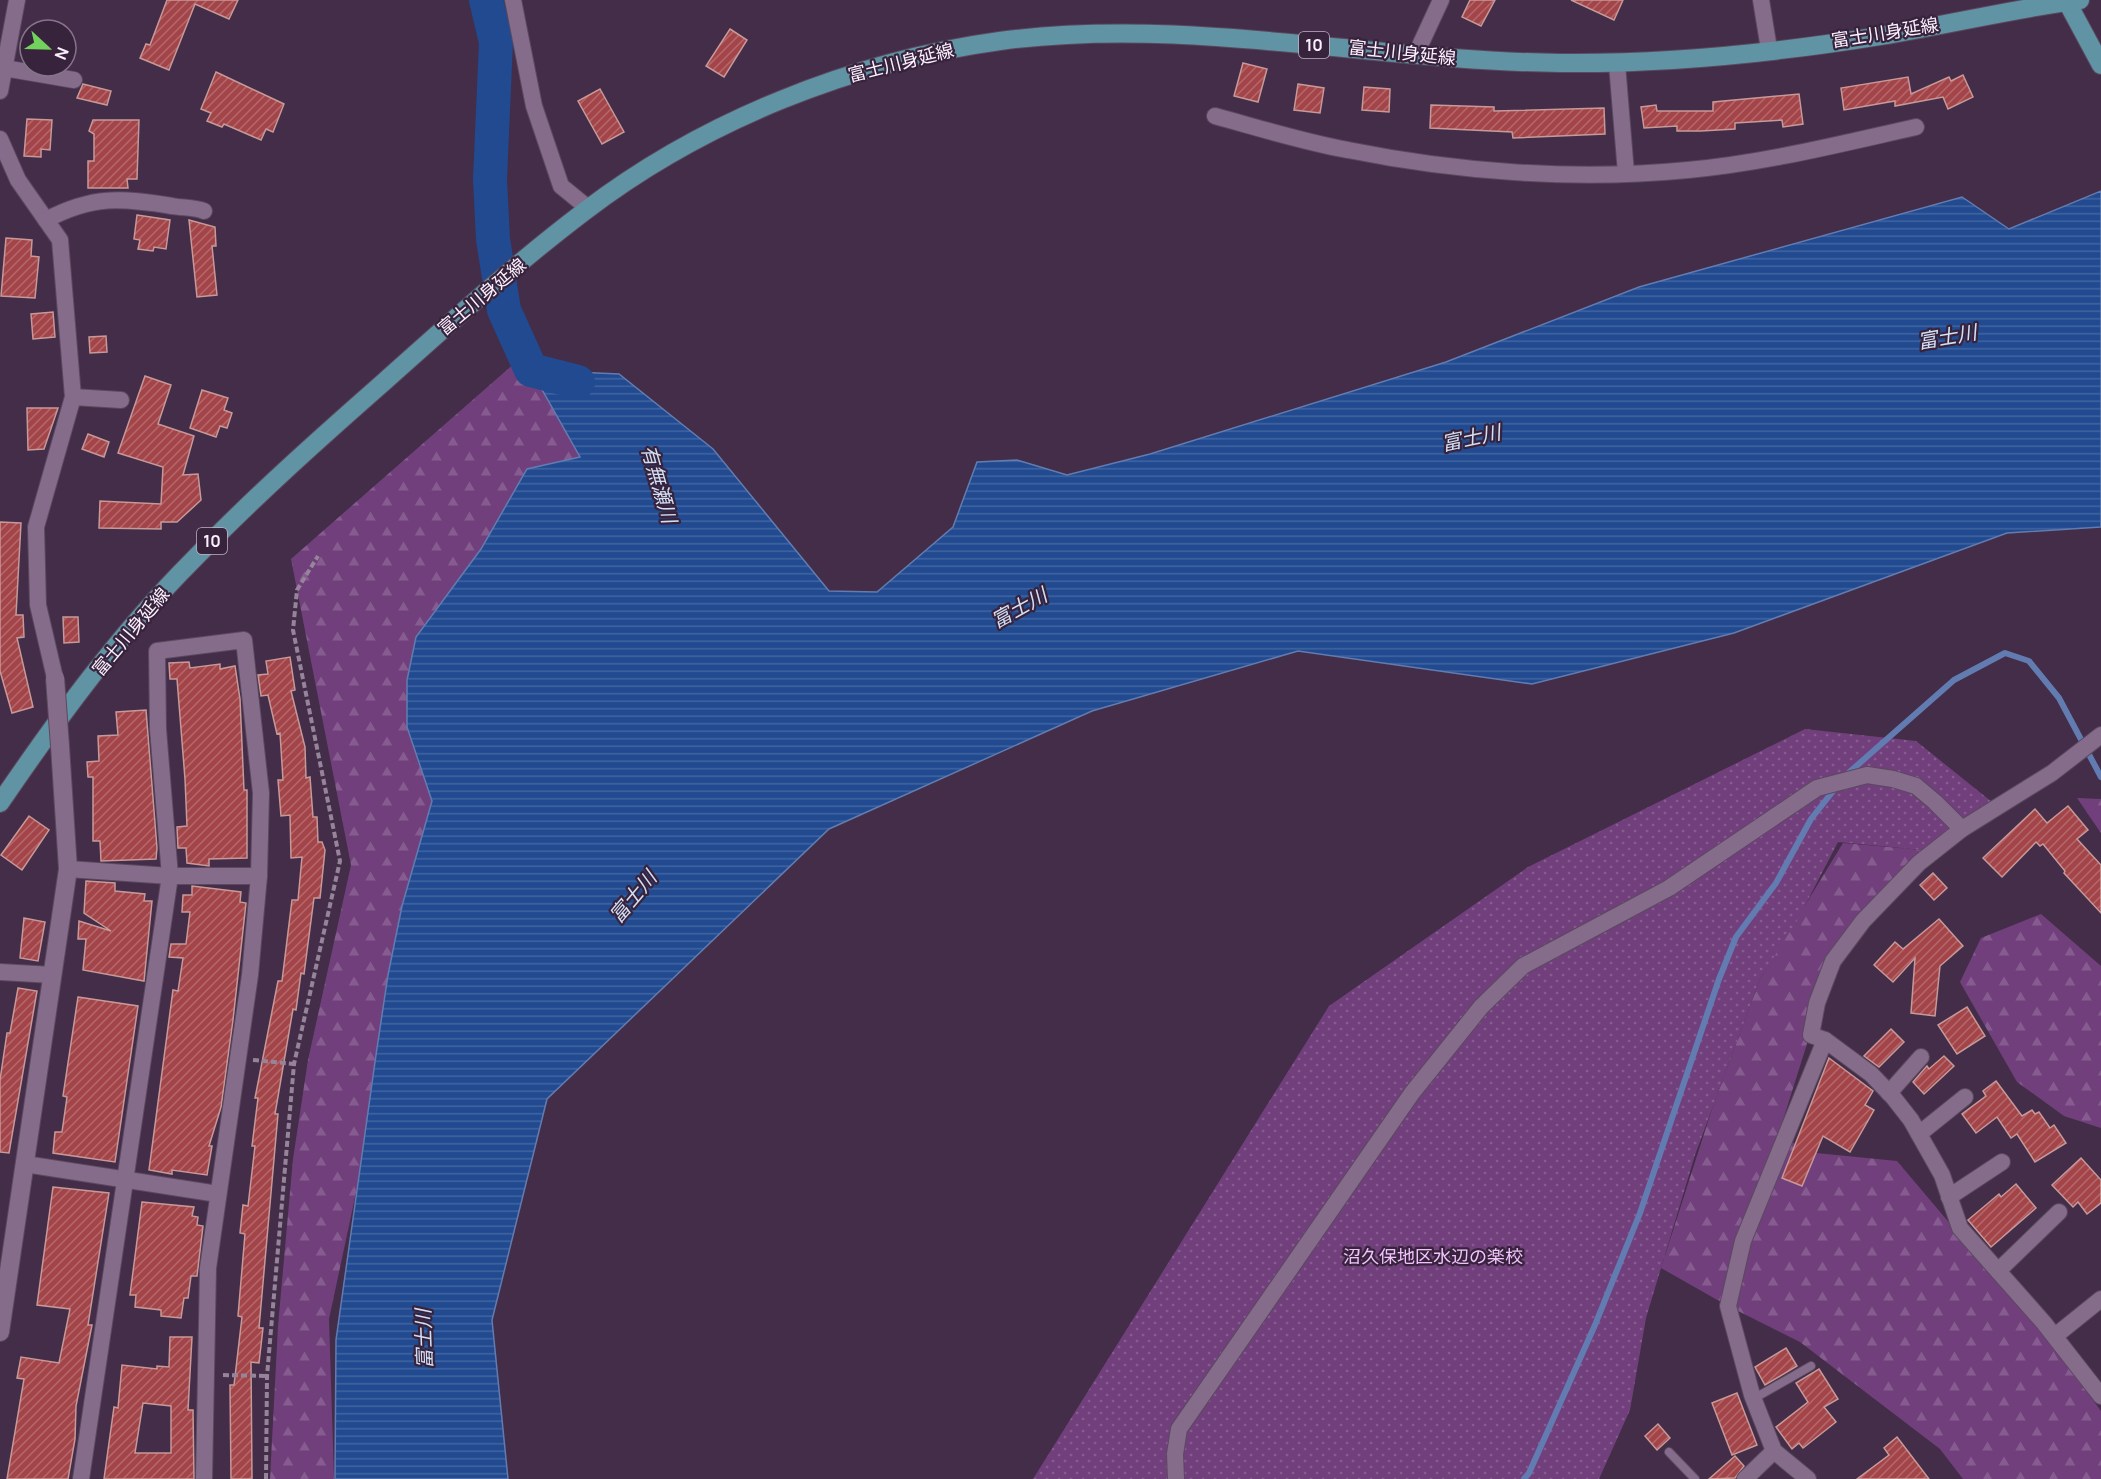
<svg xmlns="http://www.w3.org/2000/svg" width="2101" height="1479" font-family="Manrope,'Noto Sans JP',sans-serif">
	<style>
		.forest { fill: url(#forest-firs) }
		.park { fill: url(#park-dots) }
		.water { fill: url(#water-rules); stroke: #627cb1; stroke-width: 1.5 }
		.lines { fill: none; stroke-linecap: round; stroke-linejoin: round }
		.stream { stroke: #627cb1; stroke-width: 6 }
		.river { stroke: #214a90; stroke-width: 34 }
		.building { fill: url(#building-hatch); stroke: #c79998; stroke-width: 1.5; fill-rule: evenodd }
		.service-casing { stroke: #5b495f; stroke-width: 10 }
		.minor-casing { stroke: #5b495f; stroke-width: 18 }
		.tertiary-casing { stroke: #5b495f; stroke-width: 20 }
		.primary-casing { stroke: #5b495f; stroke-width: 20 }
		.path { stroke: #96859a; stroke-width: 4; stroke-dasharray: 6 3; stroke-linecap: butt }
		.service { stroke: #856c8b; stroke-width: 8 }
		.minor { stroke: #856c8b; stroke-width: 16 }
		.tertiary { stroke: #856c8b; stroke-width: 18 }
		.primary { stroke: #6094a4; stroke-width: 18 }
		.tertiary-bridge-casing { stroke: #5b495f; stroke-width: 20; stroke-linecap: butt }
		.tertiary-bridge { stroke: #856c8b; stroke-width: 18 }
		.labels { text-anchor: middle; stroke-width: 4.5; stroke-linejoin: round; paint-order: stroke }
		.shield { fill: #38233d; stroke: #c0b2c4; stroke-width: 1.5 }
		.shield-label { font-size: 16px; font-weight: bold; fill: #fbf0fe }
		.street-label { font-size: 18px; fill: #fbf0fe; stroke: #38233d }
		.park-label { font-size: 18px; fill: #f1c2fc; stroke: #38233d }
		.water-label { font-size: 20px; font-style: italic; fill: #d3e0f4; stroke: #38233d }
	</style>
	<defs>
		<pattern id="forest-firs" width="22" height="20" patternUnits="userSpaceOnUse" patternTransform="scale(1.5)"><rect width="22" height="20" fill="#71407c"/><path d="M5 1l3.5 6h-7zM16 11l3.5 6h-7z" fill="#865c90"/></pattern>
		<pattern id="park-dots" width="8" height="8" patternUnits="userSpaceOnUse" patternTransform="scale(1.5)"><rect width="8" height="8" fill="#71407c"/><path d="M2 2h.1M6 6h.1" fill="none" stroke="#865c90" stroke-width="1.8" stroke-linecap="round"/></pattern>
		<pattern id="water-rules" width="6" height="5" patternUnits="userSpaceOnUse" patternTransform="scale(1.5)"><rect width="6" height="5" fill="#214a90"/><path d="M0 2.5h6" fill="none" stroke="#4264a1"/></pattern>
		<pattern id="building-hatch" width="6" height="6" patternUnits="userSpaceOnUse" patternTransform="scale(1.5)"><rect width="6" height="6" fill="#a24448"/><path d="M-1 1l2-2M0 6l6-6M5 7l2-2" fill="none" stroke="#b4686d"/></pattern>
	</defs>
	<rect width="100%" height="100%" fill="#432d48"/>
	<!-- forest -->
	<g class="forest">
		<polygon points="525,354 581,457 407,726 432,801 376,1055 360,1174 329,1319 334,1479 270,1479 278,1326 293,1159 308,1060 351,865 291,559"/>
		<polygon points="2077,798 2101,799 2101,833"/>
		<polygon points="1843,843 1922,850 1833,961 1778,1136 1816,1153 1897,1161 2051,1343 2101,1411 2101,1479 1963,1479 1940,1449 1800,1342 1728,1306 1661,1268 1713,1106 1760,979"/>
		<polygon points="2041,914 2101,966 2101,1128 2064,1116 2017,1082 1960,982 1981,938"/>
	</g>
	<!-- park -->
	<polygon class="park" points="1805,729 1916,741 1992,802 1922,850 1838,842 1798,919 1760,979 1695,1155 1646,1318 1630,1410 1599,1479 1033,1479 1329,1006 1528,867"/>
	<!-- water -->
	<polygon class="water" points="2101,191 2101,527 2007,533 1734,633 1532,684 1298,651 1092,711 829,829 547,1099 492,1320 508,1479 335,1479 336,1340 376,1055 388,975 402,906 432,801 407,727 407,680 416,637 481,549 527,469 580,457 531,370 619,374 713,449 829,591 877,592 953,527 977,462 1017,460 1067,475 1150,454 1446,362 1639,287 1962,197 2009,229"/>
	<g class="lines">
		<!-- stream -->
		<g class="stream">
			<polyline points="1845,776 1954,680 2005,653 2029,661 2059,698 2101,777"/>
			<polyline points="1524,1479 1529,1473 1595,1325 1640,1213 1719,979 1736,937 1776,883 1811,819 1837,786"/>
		</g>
		<!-- river -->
		<polyline class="river" points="486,0 496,42 490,179 493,239 504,310 531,370 578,382"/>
	</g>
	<!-- building -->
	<g class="building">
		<polygon points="167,0 238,0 229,19 195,4 169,70 140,58 146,44 150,45"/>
		<polygon points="1470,0 1495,0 1481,26 1462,17"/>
		<polygon points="1571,0 1623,0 1614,20"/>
		<polygon points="730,29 747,40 724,77 706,66"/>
		<polygon points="1243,63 1267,69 1258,102 1234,96"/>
		<polygon points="216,72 284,104 273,132 266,129 261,140 224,124 222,127 207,121 211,113 201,109"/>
		<polygon points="1963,75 1973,97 1948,109 1943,97 1895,106 1895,101 1844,110 1841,88 1908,77 1911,94 1949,77 1951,81"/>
		<polygon points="83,84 111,91 107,105 77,98"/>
		<polygon points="1298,84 1324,88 1320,113 1294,110"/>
		<polygon points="1364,87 1390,89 1389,112 1362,110"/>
		<polygon points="600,89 624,132 602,144 578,101"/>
		<polygon points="1799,94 1803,124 1783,127 1782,120 1735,123 1735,129 1701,131 1677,131 1677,126 1644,128 1641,107 1656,105 1657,111 1713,111 1713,102"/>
		<polygon points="1431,105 1494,107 1494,111 1604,108 1605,134 1513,138 1512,132 1430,128"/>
		<polygon points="27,119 52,120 50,150 41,149 41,157 24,156"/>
		<polygon points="93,120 139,120 137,179 127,179 128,188 88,188 88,161 94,161 94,134 89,131"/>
		<polygon points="137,215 170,220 166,249 154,247 153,251 138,249 140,240 134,239"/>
		<polygon points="189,220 215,227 216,246 212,246 217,295 197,297"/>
		<polygon points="6,238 32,240 31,256 39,257 35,298 1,296"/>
		<polygon points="53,312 55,337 33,339 31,314"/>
		<polygon points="106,336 107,352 90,353 89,337"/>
		<polygon points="145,376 171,385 158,424 194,436 183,475 198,474 201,500 177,522 161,522 161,529 99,528 100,501 161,504 163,467 118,453"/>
		<polygon points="202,390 228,398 224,410 232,413 227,428 220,426 216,437 190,428"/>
		<polygon points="27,408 58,408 44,449 28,450"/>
		<polygon points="88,434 109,442 104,457 82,449"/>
		<polygon points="0,522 21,523 16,615 23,615 24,637 17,638 33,707 12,713 0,671"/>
		<polygon points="63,617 78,617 79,642 64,643"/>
		<polygon points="290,657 295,690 291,691 305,747 306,778 310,777 313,817 317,817 318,842 322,842 325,850 320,898 314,898 304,974 301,973 296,1010 293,1009 275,1114 278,1114 259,1328 263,1328 259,1363 251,1362 252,1479 231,1479 230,1385 234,1385 242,1317 238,1316 245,1234 240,1233 243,1205 248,1206 255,1146 252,1146 258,1098 255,1098 278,981 282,981 292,900 298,900 302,857 291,858 290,815 281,816 278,780 283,780 280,733 277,734 268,695 261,696 258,675 268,674 266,661"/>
		<polygon points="189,662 190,668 220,664 220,669 235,666 240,699 244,790 247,790 247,858 209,859 209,866 187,863 186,848 178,848 177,827 187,826 185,779 177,679 170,679 169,663"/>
		<polygon points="146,710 157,848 156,859 101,861 100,841 93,841 93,777 88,777 87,762 99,761 98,736 118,735 116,712"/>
		<polygon points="2068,806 2088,830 2077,839 2101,865 2101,913 2064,873 2065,871 2043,844 2040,846 2036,842 2002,877 1983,858 2035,809 2047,823"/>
		<polygon points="29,816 49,830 22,870 1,855"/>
		<polygon points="1933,873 1947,888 1934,900 1920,885"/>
		<polygon points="86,881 115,883 115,891 145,894 144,901 152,901 144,981 83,970 86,939 78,939 79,921 111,931 84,913"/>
		<polygon points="192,886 241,892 240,902 246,903 233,1020 221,1107 209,1146 212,1146 207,1175 172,1170 172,1174 149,1170 173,990 178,991 183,958 169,957 171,944 186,944 190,912 182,912 183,895 192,895"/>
		<polygon points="24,918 45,922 38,961 20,958"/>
		<polygon points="1939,919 1963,946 1940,966 1935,1016 1911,1013 1915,958 1893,982 1874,965 1895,942 1903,949"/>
		<polygon points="18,988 37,991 9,1153 0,1152 0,1080 7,1033 10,1033"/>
		<polygon points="78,997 138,1006 115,1162 53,1153 55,1132 62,1132 67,1097 63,1096"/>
		<polygon points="1967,1007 1985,1036 1957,1054 1938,1025"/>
		<polygon points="1891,1029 1904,1042 1879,1067 1864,1056"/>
		<polygon points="1944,1056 1954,1066 1924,1094 1913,1082 1927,1066 1929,1069"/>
		<polygon points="1829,1058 1873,1091 1865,1105 1874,1110 1850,1152 1823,1136 1802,1186 1782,1178"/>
		<polygon points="1996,1081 2022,1116 2032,1110 2035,1114 2039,1112 2050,1128 2054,1125 2066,1143 2035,1162 2017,1134 2011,1138 1997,1117 1976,1133 1962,1114 1986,1096 1983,1091"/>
		<polygon points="2081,1158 2101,1180 2101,1203 2087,1214 2078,1202 2073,1207 2052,1185"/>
		<polygon points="2016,1184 2036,1208 1991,1247 1968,1220 1999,1194 2001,1197"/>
		<polygon points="53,1187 109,1193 88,1325 92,1325 76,1406 75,1439 68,1479 7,1479 24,1379 17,1378 21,1357 59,1363 70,1309 37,1305"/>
		<polygon points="142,1202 194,1207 192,1216 198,1217 197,1225 203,1226 197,1276 191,1276 188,1298 184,1298 181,1318 161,1316 161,1310 135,1307 136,1295 130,1295"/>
		<path d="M170,1337H192L188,1410H193L194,1479H104L114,1407L118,1408L122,1365L157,1369V1366L169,1367ZM143,1403L171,1406V1453H135Z"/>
		<polygon points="1786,1348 1797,1366 1765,1385 1755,1367"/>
		<polygon points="1819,1369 1838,1399 1824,1407 1836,1422 1803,1448 1799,1443 1792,1449 1776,1427 1808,1402 1796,1383"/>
		<polygon points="1737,1393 1757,1445 1732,1455 1712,1403"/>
		<polygon points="1658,1424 1670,1438 1657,1450 1645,1436"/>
		<polygon points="1897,1437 1929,1479 1857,1479 1889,1455 1884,1448"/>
		<polygon points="1735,1456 1744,1466 1735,1478 1709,1479"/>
	</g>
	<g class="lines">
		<defs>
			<g id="service">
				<polyline points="1753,1399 1811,1366"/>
				<polyline points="1669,1452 1695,1479"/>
			</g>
			<g id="minor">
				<polyline points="513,0 534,106 561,186 588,208"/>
				<polyline points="1761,0 1769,49"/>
				<polyline points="1416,54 1441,0"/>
				<polyline points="1617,64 1626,173"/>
				<polyline points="4,68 74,80"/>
				<polyline points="0,91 17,0"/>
				<path d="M1215,116C1259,128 1303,142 1348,150C1457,172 1576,181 1688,170C1765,163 1840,144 1916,127"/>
				<polyline points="0,139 18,180 60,240 73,397 36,527 38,605 55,678"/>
				<path d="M46,220C93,195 121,198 172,206C183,208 194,207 204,211"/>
				<polyline points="73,397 121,400"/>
				<polyline points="2101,735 2052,773 1962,829 1919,863 1863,921 1833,961 1817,1003 1811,1035 1825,1040 1871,1074 1893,1097 1911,1120 1942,1175 1960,1228 2044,1323 2101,1396"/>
				<polyline points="68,869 170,876 259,876"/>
				<polyline points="0,972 53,975"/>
				<polyline points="1889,1093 1921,1057"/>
				<polyline points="1919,1134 1965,1097"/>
				<polyline points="25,1164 218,1194"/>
				<polyline points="1949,1197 2002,1162"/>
				<polyline points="1998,1271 2059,1212"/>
				<polyline points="2055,1336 2101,1299"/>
				<polyline points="81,1479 170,876 158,729 157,651 244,640 261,793 259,876 250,975 208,1268 204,1479"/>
				<polyline points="1176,1479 1175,1454 1179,1429 1412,1093 1481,1007 1523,966 1669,888 1817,788 1867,775 1893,779 1916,786 1935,802 1962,829"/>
				<polyline points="1745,1479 1774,1451"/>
				<polyline points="1808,1479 1774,1451 1752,1395 1728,1306 1743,1241 1825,1040"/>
			</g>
			<polyline id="tertiary" points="0,1332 68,869 60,746"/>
			<g id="primary">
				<polyline points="2066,0 2101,65"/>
				<path d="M0,803C58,718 120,633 193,560C254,497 319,439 385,381C450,323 515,264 585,211C703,121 853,61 1000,41C1186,16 1373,61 1560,63C1666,64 1775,53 1880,36C1947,25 2013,9 2080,0"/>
			</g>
		</defs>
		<!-- service casing -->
		<use href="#service" class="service-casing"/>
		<!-- minor casing -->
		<use href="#minor" class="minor-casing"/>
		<!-- tertiary casing -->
		<use href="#tertiary" class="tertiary-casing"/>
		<!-- primary casing -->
		<use href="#primary" class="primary-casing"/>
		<!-- path -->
		<g class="path">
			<polyline points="253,1060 294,1064"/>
			<polyline points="223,1375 267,1376"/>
			<polyline points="266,1479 267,1376 294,1064 340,861 293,630 297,590 318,556"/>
		</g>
		<!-- service -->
		<use href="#service" class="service"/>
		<!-- minor -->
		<use href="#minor" class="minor"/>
		<!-- tertiary -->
		<use href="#tertiary" class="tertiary"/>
		<!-- primary -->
		<use href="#primary" class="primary"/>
		<defs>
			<polyline id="tertiary-bridge" points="55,678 60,746"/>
		</defs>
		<!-- tertiary-bridge casing -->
		<use href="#tertiary-bridge" class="tertiary-bridge-casing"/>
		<!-- tertiary-bridge -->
		<use href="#tertiary-bridge" class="tertiary-bridge"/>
	</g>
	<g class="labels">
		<!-- shield labels -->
		<g class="shield">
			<rect x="1299" y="32" width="30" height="26" rx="4.5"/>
			<rect x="197" y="528" width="30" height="26" rx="4.5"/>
		</g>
		<g class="shield-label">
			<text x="1314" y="51">10</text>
			<text x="212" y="547">10</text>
		</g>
		<!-- street labels -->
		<g class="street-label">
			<text transform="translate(1885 33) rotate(-9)" y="6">富士川身延線</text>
			<text transform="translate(1402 53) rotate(6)" y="6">富士川身延線</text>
			<text transform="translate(901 63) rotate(-14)" y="6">富士川身延線</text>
			<text transform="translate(482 297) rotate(-40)" y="6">富士川身延線</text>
			<text transform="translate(131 632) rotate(-50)" y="6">富士川身延線</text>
		</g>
		<!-- park labels -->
		<g class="park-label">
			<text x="1433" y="1263">沼久保地区水辺の楽校</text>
		</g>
		<!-- water labels -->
		<g class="water-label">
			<text transform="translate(1947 337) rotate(-10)" y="7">富士川</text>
			<text transform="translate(1471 438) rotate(-12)" y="7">富士川</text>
			<text transform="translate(659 484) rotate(74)" y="7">有無瀬川</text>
			<text transform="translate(1019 608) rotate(-29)" y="7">富士川</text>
			<text transform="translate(633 897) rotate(-50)" y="7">富士川</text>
			<text transform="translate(424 1339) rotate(-92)" y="7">富士川</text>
		</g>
	</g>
	<!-- north arrow -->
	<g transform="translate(48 48) rotate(112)"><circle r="28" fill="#38233d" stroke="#86758a" stroke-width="1.5"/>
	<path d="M0-4.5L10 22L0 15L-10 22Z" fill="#72d25d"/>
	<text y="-9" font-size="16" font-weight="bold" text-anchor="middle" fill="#fbf0fe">N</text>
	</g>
</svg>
